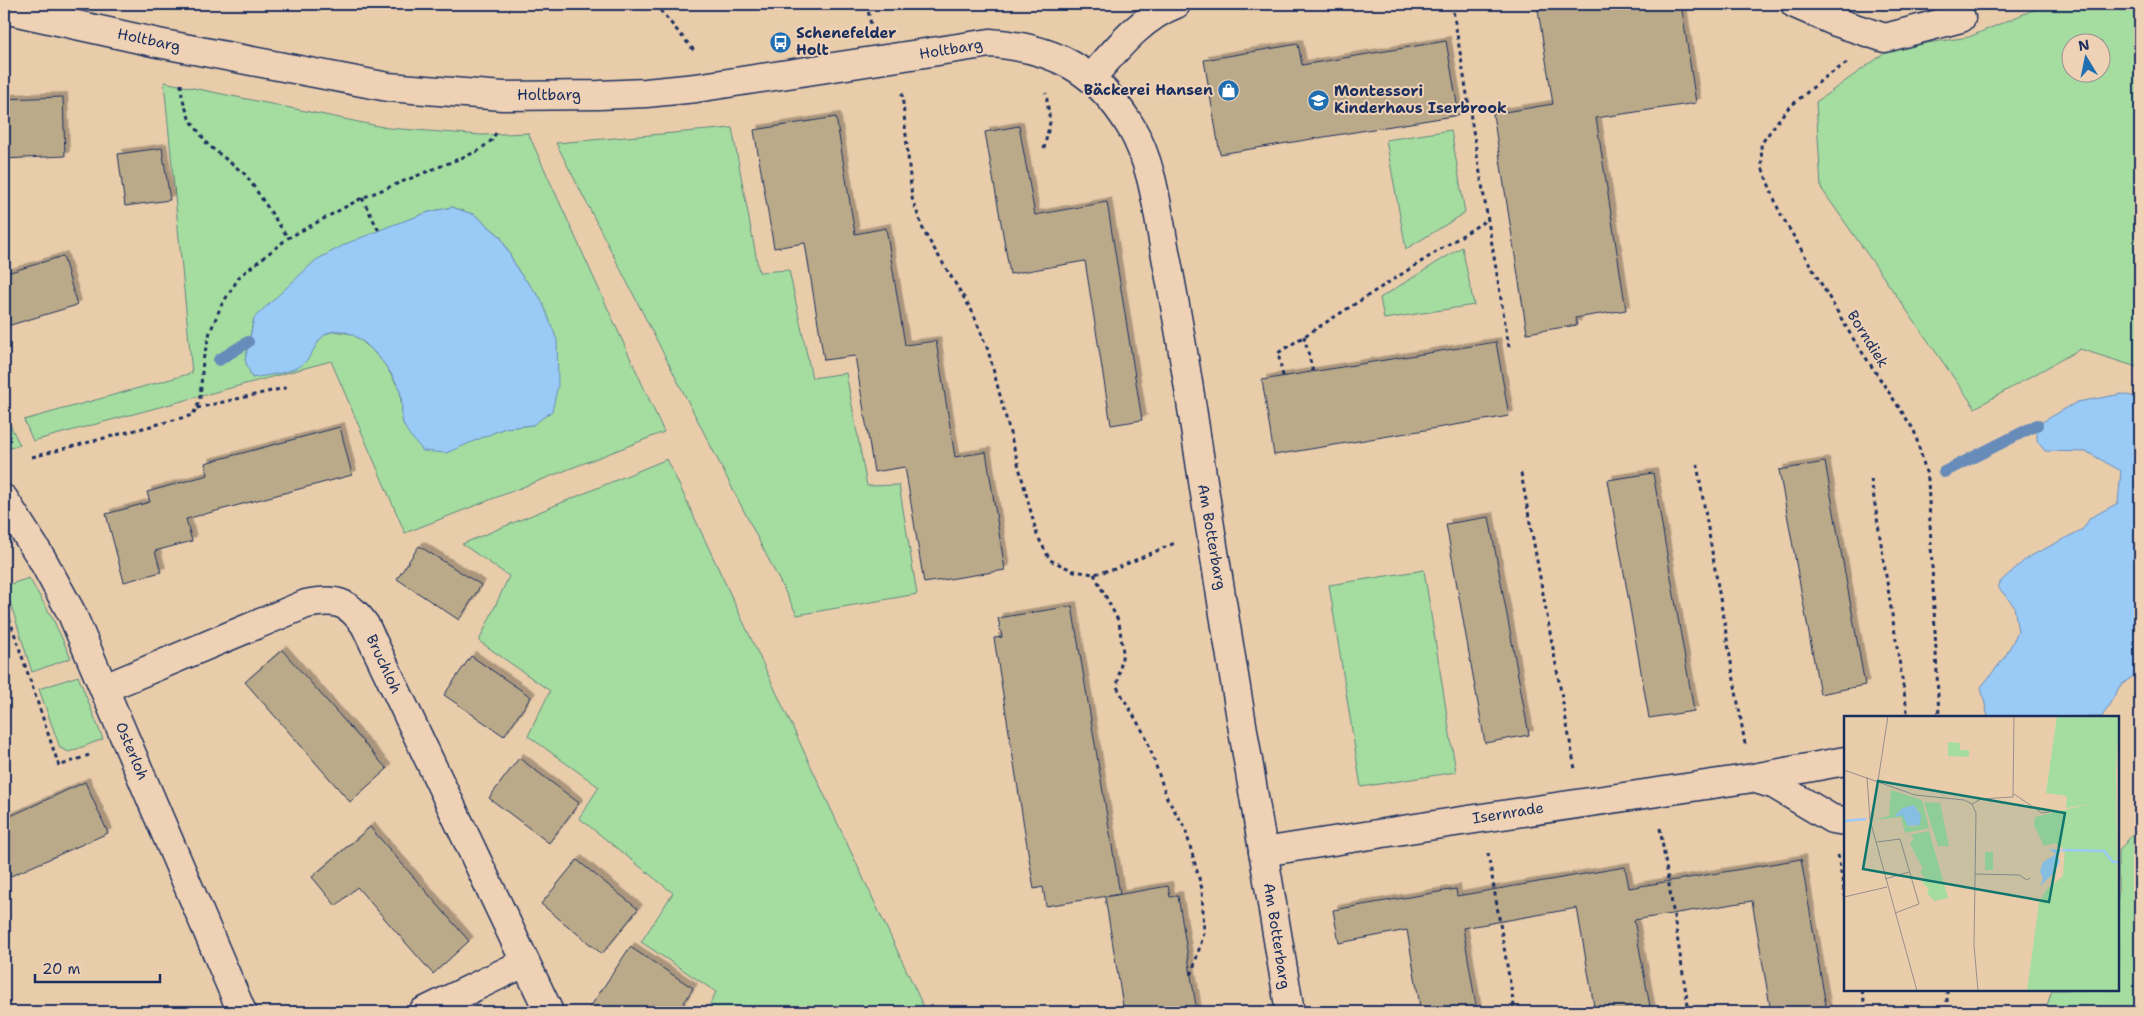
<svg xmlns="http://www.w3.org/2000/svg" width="2144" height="1016" font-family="'Shantell Sans',sans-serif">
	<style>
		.green { fill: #a5dc9f; stroke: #60867e; fill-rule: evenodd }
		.water { fill: #9acaf6; stroke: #678cb9 }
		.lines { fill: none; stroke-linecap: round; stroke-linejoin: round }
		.stream { stroke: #678cb9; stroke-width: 12 }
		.building { fill: #bbaa89; stroke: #1b2f5e; filter: url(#shadow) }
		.minor-casing { stroke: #1b2f5e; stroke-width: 31 }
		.path { stroke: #1b2f5e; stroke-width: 3; stroke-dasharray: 4 4; stroke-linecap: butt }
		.minor { stroke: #efd2b6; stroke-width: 28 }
		.labels { text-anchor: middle; stroke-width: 4; stroke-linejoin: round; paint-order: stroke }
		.poi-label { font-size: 15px; font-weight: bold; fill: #1b2f5e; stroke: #efd2b6; text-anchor: start }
		.street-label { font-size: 15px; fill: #1b2f5e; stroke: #efd2b6 }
		.inset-river { fill: none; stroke: #9acaf6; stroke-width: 2.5 }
		.inset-road { fill: none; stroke: #978e8c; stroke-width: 1 }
		.view { fill: #0f766e; fill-opacity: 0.15; stroke: #0f766e; stroke-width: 2.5 }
		.inset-edge { fill: none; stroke: #1b2f5e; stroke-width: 2.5 }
	</style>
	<defs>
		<filter id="shadow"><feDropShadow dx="4.5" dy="-4.5" stdDeviation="0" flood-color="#0004"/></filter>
	</defs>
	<rect width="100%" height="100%" fill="#e9cdab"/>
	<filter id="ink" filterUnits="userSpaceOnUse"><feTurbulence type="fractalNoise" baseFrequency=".02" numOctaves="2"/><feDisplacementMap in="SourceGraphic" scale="10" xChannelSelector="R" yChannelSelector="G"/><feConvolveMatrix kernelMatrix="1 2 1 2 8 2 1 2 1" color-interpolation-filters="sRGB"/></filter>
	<g filter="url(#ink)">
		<!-- green -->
		<g class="green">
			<path d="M2047,4H2140V368L2080,349L1975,408L1821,188L1816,102L1892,48L1969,37ZM2072,42H2102V72H2072Z"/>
			<path d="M164,82L388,128L482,135L528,133L664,432L405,533L331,361L33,441L24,420L192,373ZM452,207L475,215L500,236L519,272L541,299L533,425L505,428L475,439L403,423L400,390L384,363L370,348L353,334L334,331L245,360L254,318L379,231L429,212Z"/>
			<polygon points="732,128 759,272 789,270 812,378 846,373 867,486 899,485 917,594 797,615 556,143"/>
			<polygon points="1451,130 1465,213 1406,249 1386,140"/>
			<polygon points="1462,247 1474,305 1384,319 1380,298"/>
			<polygon points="4,413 20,445 4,450"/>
			<polygon points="667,459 926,1012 706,1012 716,992 641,942 673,893 579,818 599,787 528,736 550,691 479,641 509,576 462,544"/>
			<polygon points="1424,570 1456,772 1361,787 1329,585"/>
			<polygon points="29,578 52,617 71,658 32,672 5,586"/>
			<polygon points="78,676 103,739 69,752 60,748 39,689"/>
			<polygon points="2140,825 2140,1012 2045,1012 2052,990 2118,990 2118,852"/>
		</g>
		<!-- water -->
		<g class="water">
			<path d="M452,207L475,215L500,236L519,272L541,299L557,340L558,385L552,411L533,425L505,428L446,453L423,451C417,443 407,434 403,423C400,413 404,399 399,389C391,368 359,327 334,331C315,334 314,359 300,366C286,374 267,375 252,378L245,360L254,318L316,260L348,243L390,226L429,212Z"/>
			<polygon points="2122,394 2140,398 2140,671 2120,686 2102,717 1988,717 1981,687 2005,657 2018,632 2014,606 1998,587 2001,581 2027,558 2083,529 2090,518 2118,503 2121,471 2087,452 2045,451 2037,441 2037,425 2077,402"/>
		</g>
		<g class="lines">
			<!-- stream -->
			<g class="stream">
				<polyline points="219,360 248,342"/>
				<polyline points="1944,472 2037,425"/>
			</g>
		</g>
		<!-- building -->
		<g class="building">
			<polygon points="1537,4 1681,4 1696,103 1596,118 1626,310 1575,318 1577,325 1527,333 1493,114 1553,104"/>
			<polygon points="1446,41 1459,115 1220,154 1204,60 1298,44 1302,65"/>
			<polygon points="63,97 65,156 4,159 4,99"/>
			<polygon points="836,117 855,234 886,228 905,345 936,341 955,457 986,452 1005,570 924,583 905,467 874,472 855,356 824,360 805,243 774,248 754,130"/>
			<polygon points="1019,126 1035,215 1107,202 1142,420 1111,425 1085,261 1010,274 985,132"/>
			<polygon points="162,148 170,200 125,206 118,154"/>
			<polygon points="63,256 77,305 4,327 4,274"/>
			<polygon points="1496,342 1509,416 1274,455 1262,380"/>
			<polygon points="340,427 352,475 186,519 192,541 155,551 161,572 124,582 106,514 150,502 147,492 208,475 205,463"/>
			<polygon points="1825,462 1865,685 1820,694 1779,470"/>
			<polygon points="1653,473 1694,711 1649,718 1608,480"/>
			<polygon points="1489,517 1529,735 1485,743 1446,524"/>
			<polygon points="419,546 481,585 459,620 397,579"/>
			<polygon points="1072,606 1120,894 1046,906 1043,887 1034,889 994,638 1002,637 998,618"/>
			<polygon points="282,650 387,769 350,802 245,682"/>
			<polygon points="471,656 531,697 504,736 444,695"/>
			<polygon points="519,758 579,803 549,843 489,798"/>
			<polygon points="85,782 108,833 4,879 4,819"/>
			<polygon points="370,827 469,941 433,974 357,887 336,906 312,877"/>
			<polygon points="1801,859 1827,1012 1771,1012 1752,901 1634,920 1651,1012 1595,1012 1577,908 1463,928 1477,1012 1421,1012 1407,930 1339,943 1333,910 1456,889 1457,896 1625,867 1629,888"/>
			<polygon points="577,860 638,909 602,954 541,904"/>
			<polygon points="1168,886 1170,897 1178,896 1197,1012 1124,1012 1105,897"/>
			<polygon points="630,947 693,988 678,1012 587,1012"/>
		</g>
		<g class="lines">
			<defs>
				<g id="minor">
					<polyline points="1795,4 1836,22 1885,38 1961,18"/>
					<path d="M4,9L158,43L388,87L503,96L599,95L646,93L696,88L990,43C1055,48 1097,70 1131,127C1152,163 1157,206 1164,246C1177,313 1188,380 1198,448C1226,636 1259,824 1290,1012"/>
					<path d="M1091,78C1116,50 1140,18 1176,4"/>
					<polyline points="4,499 42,559 72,614 242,1012"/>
					<path d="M105,688L306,604C335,598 348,601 365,625L549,1012"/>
					<polyline points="1753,778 1845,761"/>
					<polyline points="1263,852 1428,826 1753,778 1775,785 1832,819 1845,821"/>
					<polyline points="423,1012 524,963"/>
				</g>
			</defs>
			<!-- minor casing -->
			<use href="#minor" class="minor-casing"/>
			<!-- path -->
			<g class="path">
				<polyline points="655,4 696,53"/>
				<polyline points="867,4 871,25"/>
				<polyline points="1452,4 1509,347"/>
				<polyline points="1847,63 1824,78 1786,110 1761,144 1762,167 1779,211 1852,337 1914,430 1928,479 1939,717"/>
				<polyline points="181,84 182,97 189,118 208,145 246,175 288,238"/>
				<polyline points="902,93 912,198 924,232 972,311 988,350 1037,535 1050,560 1074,571 1094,574 1115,569 1177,542"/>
				<polyline points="1044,149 1050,122 1046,93"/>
				<polyline points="362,198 379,231"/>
				<polyline points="1304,336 1313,372"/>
				<polyline points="1283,376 1278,353 1488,219"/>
				<polyline points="197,408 289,387"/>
				<polyline points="32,457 193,415 200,399 203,360 210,332 221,306 240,276 288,238 362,198 478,151 492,140 497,131"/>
				<polyline points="1697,464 1745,744"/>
				<polyline points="1521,473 1575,769"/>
				<polyline points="1871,479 1907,711 1902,717"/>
				<polyline points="1094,574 1119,622 1123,652 1117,687 1146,737 1167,798 1185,828 1202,889 1204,933 1191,976"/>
				<polyline points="4,603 59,766 92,754"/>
				<polyline points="1660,828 1689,1012"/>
				<polyline points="1488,853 1515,1012"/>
				<polyline points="1838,855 1845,896"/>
				<polyline points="1862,990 1866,1012"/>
				<polyline points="1947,990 1947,1012"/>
			</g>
			<!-- minor -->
			<use href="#minor" class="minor"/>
		</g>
	</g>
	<!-- icons -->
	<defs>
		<symbol id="bus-disc" viewBox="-11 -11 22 22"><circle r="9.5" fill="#1f6fb2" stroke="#efd2b6"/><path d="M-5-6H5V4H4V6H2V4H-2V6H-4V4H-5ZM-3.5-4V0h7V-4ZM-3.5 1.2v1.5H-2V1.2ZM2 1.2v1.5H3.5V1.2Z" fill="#fff"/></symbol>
		<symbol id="shop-disc" viewBox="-11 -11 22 22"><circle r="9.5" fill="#1f6fb2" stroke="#efd2b6"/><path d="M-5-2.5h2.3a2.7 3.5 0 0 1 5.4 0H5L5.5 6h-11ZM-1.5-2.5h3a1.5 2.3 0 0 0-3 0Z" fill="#fff"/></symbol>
		<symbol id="school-disc" viewBox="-11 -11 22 22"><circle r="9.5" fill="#1f6fb2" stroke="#efd2b6"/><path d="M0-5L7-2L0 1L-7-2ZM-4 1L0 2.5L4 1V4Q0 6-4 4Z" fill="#fff"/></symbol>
	</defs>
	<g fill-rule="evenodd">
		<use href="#bus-disc" x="768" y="30" width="25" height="25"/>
		<use href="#shop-disc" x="1216" y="78" width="25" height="25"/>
		<use href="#school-disc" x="1306" y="88" width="25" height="25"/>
	</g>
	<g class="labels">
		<!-- poi labels -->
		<g class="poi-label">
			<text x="796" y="38">Schenefelder<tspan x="796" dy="17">Holt</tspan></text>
			<text x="1213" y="95" text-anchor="end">Bäckerei Hansen</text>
			<text x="1334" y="96">Montessori<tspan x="1334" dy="17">Kinderhaus Iserbrook</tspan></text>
		</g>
		<!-- street labels -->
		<g class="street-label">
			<text transform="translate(149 40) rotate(12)" y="5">Holtbarg</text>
			<text transform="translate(951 49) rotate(-9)" y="5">Holtbarg</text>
			<text x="549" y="100">Holtbarg</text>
			<text transform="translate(1868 339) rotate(58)" y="5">Borndiek</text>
			<text transform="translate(1212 537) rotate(80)" y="5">Am Botterbarg</text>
			<text transform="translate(384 664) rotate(65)" y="5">Bruchloh</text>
			<text transform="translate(132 751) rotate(67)" y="5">Osterloh</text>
			<text transform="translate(1508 813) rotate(-9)" y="5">Isernrade</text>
			<text transform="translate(1277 936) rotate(81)" y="5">Am Botterbarg</text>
		</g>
	</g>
	<!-- overview -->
	<g transform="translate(1844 716)">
		<rect width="275" height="275" fill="#e9cdab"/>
		<path d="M213,0H275L272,56L275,275H183L195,187L202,174L219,160L221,133L210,127L200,130L190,109L191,101L246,88L222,92L223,80L202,77ZM104,26L116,27V34H125V41L104,40ZM47,74L78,84L85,112L61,117L57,101L30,104L45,100ZM71,90L77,99L74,110L66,111L58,98L51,101L58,92ZM80,86L96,87L105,130H94ZM85,115L104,182L90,185L83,177L85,173L78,166L81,162L76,156L79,153L66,128L70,123L66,119ZM141,136H149V154H141Z" fill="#a5dc9f" fill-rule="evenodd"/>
		<path d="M70,89L77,99L76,109L64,110L58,99L50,101L58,92ZM205,133L218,134L213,140L216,145L211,156L196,170L199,163L196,155L199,146L212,138Z" fill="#9acaf6"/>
		<path class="inset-river" d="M0,105L22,103M218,134L260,135L269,146H275"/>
		<path class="inset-road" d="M0,54L71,79L120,84L128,88M23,61L26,104L73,275M34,65L44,0M170,78L198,97L205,96M128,88L132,97L130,229L134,275M128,88L137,83L169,81L170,0M33,126L56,123L75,188L51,197M131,158L175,159L183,164L186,162M41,163L65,156M0,181L43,171"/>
		<path class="view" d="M34,65L221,97L205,186L19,153Z"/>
		<rect width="275" height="275" class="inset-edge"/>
	</g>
	<!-- margin -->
	<rect width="2144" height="1016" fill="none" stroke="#efd2b6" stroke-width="20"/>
	<rect x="10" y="10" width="2124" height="996" fill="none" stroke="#1b2f5e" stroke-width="2" filter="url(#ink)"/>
	<!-- north arrow -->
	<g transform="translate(2086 58) rotate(350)"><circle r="24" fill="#efd2b6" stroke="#9a9193"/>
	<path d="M0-4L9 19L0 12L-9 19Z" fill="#1f6fb2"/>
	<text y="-8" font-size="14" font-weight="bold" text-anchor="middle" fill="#1b2f5e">N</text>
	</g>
	<!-- scale -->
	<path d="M35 974v8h125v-8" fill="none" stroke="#1b2f5e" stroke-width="2.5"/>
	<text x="42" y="974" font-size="15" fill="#1b2f5e" stroke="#efd2b6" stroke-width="4" paint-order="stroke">20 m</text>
</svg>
